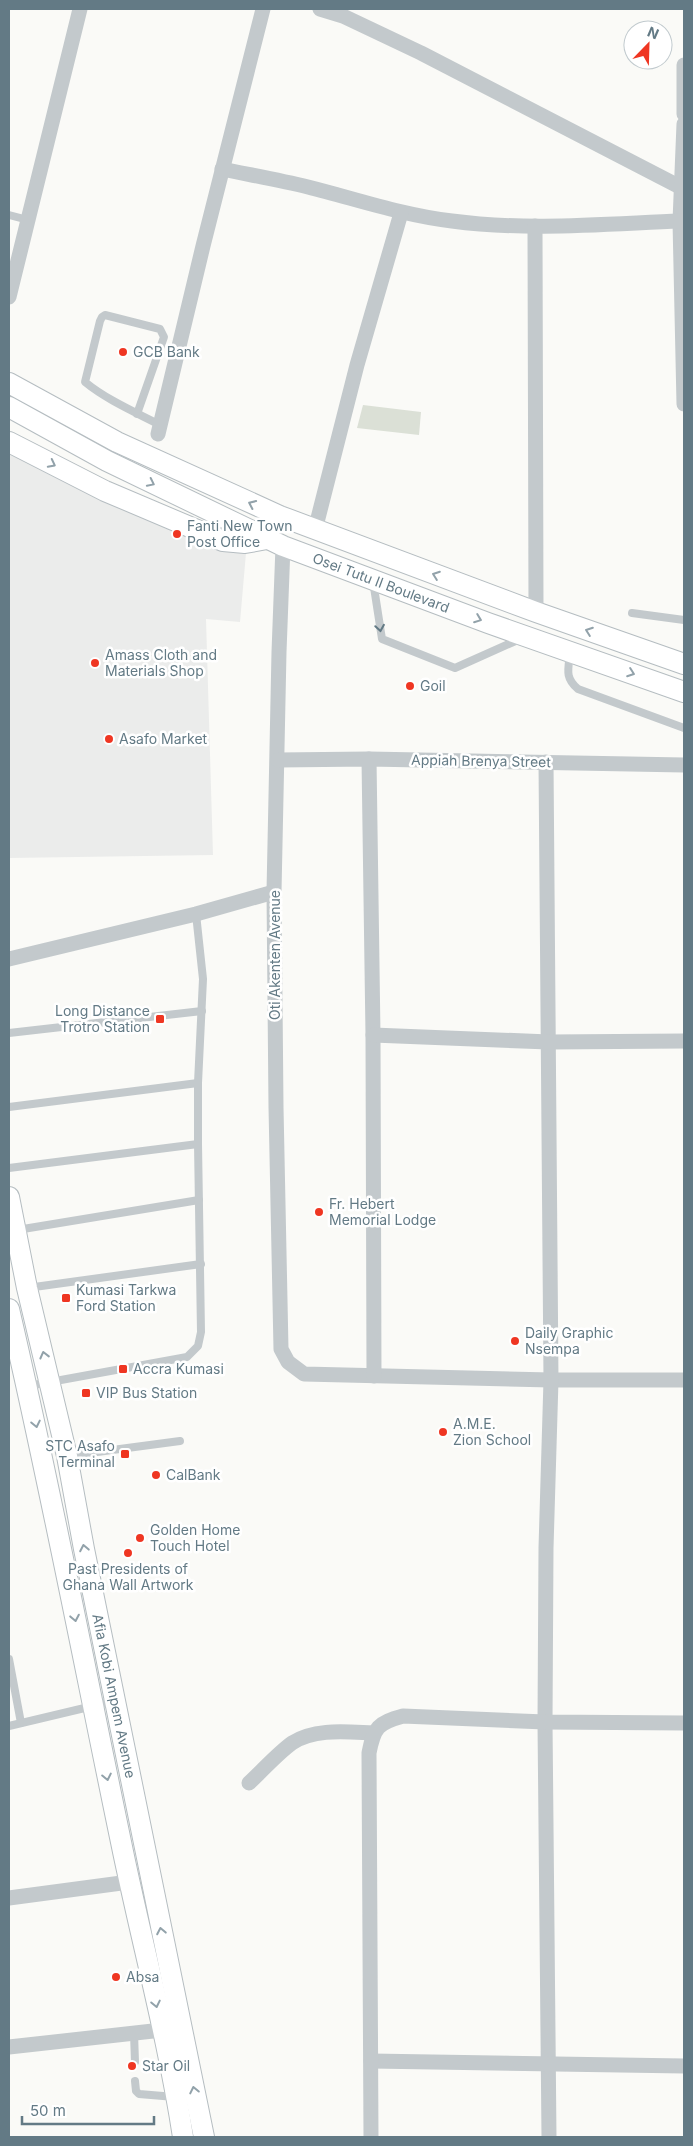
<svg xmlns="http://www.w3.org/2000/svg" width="693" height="2146" font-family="Inter,sans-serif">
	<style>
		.built { fill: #ebeceb }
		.grass { fill: #dbe0d6 }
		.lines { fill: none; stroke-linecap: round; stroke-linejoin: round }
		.secondary-casing { stroke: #b5bdc1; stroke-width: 22 }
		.lane { stroke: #c3c9cc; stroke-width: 8 }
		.street { stroke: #c3c9cc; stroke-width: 15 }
		.secondary { stroke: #fff; stroke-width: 20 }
		.oneway { stroke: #92a2aa }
		.oneway2 { stroke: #637a85 }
		.poi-dot { fill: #ef3622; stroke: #fff; stroke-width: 2 }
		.labels { text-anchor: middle; stroke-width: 5; stroke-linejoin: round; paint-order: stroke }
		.poi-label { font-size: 14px; fill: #637a85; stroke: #fff; text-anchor: start }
		.street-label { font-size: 14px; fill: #637a85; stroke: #fff }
	</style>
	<rect width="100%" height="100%" fill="#fafaf7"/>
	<!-- built -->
	<polygon class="built" points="9,446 126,509 246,553 240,622 206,619 213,855 9,858"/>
	<!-- grass -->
	<polygon class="grass" points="363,405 421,412 419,435 357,428"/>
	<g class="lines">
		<defs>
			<g id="secondary">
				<polyline points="9,383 117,442 280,516 536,612 684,664"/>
				<path id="s1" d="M9,407L107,461L283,546L488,623L684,692"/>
				<polyline points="9,442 105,491 223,541 245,543 267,539"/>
				<path id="s2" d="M9,1197L27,1288L67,1456L84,1549L204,2137"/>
				<path d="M9,1309C50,1485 84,1664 121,1842C141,1940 168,2038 183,2137"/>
			</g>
		</defs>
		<!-- secondary casing -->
		<use href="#secondary" class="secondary-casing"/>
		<!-- lane -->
		<g class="lane">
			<polyline points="9,215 28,220"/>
			<path d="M137,414L164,337L160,329L105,315L102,317L100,321L85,382C107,400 135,412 160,425"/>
			<polyline points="373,581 382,639 455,668 520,639"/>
			<polyline points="632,613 684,620"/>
			<path d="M570,654C568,670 565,678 578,689L684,728"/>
			<polyline points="9,1033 202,1011"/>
			<polyline points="9,1107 198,1083"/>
			<polyline points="9,1168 198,1144"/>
			<polyline points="17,1230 199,1200"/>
			<polyline points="27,1288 201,1264"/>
			<polyline points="28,1386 187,1357 198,1346 201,1332 198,1144 198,1083 203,979 196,914"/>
			<polyline points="67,1456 180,1441"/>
			<polyline points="9,1659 21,1723"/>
			<polyline points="9,1726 114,1701"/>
			<polyline points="134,2033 135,2062"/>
			<polyline points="135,2081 136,2091 139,2094 175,2097"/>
		</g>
		<!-- street -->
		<g class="street">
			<polyline points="320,9 343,16 421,53 684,189"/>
			<polyline points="684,65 684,114"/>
			<polyline points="684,124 680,221 684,404"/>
			<path d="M222,169C251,175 279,180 308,187C356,199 402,215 452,221C527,231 604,224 680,221"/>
			<polyline points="535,226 536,612"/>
			<polyline points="9,297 80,9"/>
			<polyline points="158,434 203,246 263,9"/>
			<polyline points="315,530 357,365 401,213"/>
			<polyline points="283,546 279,652 274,892 276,1107 281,1349 288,1362 304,1374 551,1380 684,1380"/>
			<polyline points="369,759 373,1035 374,1376"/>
			<polyline points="278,760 369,759 684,765"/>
			<polyline points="546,762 551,1380 546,1548 545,1722 549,2137"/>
			<polyline points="9,959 196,914 274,892"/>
			<polyline points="373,1035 549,1042 684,1041"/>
			<path d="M249,1783C263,1770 277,1754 292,1743C315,1728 347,1732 373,1733"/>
			<polyline points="9,1898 129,1882"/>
			<polyline points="9,2047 162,2030"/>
			<polyline points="371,2061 684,2066"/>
			<path d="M371,2137L369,1753C374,1727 378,1723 403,1716L545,1722L684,1723"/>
		</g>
		<!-- secondary -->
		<use href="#secondary" class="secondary"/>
	</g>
	<!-- one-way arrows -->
	<defs><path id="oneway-chevron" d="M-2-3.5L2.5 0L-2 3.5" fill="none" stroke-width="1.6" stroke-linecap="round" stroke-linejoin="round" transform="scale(1.25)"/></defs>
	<g class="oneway">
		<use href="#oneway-chevron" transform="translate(52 464) rotate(27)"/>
		<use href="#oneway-chevron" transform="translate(151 483) rotate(26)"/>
		<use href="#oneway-chevron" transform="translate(252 504) rotate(-155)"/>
		<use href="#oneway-chevron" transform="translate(436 575) rotate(-160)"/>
		<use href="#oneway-chevron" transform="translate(478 619) rotate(21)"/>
		<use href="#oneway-chevron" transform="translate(589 631) rotate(-160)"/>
		<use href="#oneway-chevron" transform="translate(631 673) rotate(20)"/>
		<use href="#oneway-chevron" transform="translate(44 1355) rotate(-104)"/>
		<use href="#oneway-chevron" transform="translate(36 1424) rotate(78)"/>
		<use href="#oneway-chevron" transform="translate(84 1548) rotate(-101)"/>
		<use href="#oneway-chevron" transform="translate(75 1618) rotate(79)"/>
		<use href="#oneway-chevron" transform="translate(107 1777) rotate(78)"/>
		<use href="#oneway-chevron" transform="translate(161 1931) rotate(-101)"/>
		<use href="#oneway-chevron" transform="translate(156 2004) rotate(78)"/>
		<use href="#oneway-chevron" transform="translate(194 2090) rotate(-102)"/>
	</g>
	<use class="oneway2" href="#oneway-chevron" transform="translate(380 628) rotate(81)"/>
	<!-- markers -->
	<g class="poi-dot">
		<circle cx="123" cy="352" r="5"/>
		<circle cx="177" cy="534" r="5"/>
		<circle cx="95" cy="663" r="5"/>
		<circle cx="410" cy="686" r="5"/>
		<circle cx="109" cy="739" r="5"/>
		<rect x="155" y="1014" width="10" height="10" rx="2.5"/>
		<circle cx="319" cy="1212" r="5"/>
		<rect x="61" y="1293" width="10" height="10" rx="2.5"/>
		<circle cx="515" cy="1341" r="5"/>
		<rect x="118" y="1364" width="10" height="10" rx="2.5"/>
		<rect x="81" y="1388" width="10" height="10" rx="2.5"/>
		<circle cx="443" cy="1432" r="5"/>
		<rect x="120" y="1449" width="10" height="10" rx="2.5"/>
		<circle cx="156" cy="1475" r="5"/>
		<circle cx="140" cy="1538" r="5"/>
		<circle cx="128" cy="1553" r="5"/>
		<circle cx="116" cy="1977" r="5"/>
		<circle cx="132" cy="2066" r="5"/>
	</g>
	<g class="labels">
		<!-- poi labels -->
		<g class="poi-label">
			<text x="133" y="357">GCB Bank</text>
			<text x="187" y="531">Fanti New Town<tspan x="187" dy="16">Post Office</tspan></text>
			<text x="105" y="660">Amass Cloth and<tspan x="105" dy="16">Materials Shop</tspan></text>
			<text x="420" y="691">Goil</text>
			<text x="119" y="744">Asafo Market</text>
			<text x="150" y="1016" text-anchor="end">Long Distance<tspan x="150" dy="16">Trotro Station</tspan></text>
			<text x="329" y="1209">Fr. Hebert<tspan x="329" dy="16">Memorial Lodge</tspan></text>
			<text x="76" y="1295">Kumasi Tarkwa<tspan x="76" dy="16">Ford Station</tspan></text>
			<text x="525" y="1338">Daily Graphic<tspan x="525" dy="16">Nsempa</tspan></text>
			<text x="133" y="1374">Accra Kumasi</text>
			<text x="96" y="1398">VIP Bus Station</text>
			<text x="453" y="1429">A.M.E.<tspan x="453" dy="16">Zion School</tspan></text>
			<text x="115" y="1451" text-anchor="end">STC Asafo<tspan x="115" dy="16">Terminal</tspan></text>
			<text x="166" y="1480">CalBank</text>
			<text x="150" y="1535">Golden Home<tspan x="150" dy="16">Touch Hotel</tspan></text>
			<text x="128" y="1574" text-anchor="middle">Past Presidents of<tspan x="128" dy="16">Ghana Wall Artwork</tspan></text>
			<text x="126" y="1982">Absa</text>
			<text x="142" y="2071">Star Oil</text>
		</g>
		<!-- street labels -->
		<g class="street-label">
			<text dy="5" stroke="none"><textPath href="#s1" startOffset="412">Osei Tutu II Boulevard</textPath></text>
			<text transform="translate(481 761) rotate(1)" y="5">Appiah Brenya Street</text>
			<text transform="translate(275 955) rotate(-90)" y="5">Oti Akenten Avenue</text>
			<text dy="5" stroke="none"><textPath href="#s2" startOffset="510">Afia Kobi Ampem Avenue</textPath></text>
		</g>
	</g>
	<!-- border -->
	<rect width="693" height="2146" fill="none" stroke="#637a85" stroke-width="20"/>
	<!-- north arrow -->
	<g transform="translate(648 45) rotate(23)"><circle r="24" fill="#ffffff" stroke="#c1cace"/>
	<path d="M0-4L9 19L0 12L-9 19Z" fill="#ef3622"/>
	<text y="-8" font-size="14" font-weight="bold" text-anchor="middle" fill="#637a85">N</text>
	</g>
	<!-- scale -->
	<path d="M22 2116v8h132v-8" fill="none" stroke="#637a85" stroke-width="2.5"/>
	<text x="30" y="2116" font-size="15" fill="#637a85" stroke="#ffffff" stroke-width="4" paint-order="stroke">50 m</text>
</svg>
